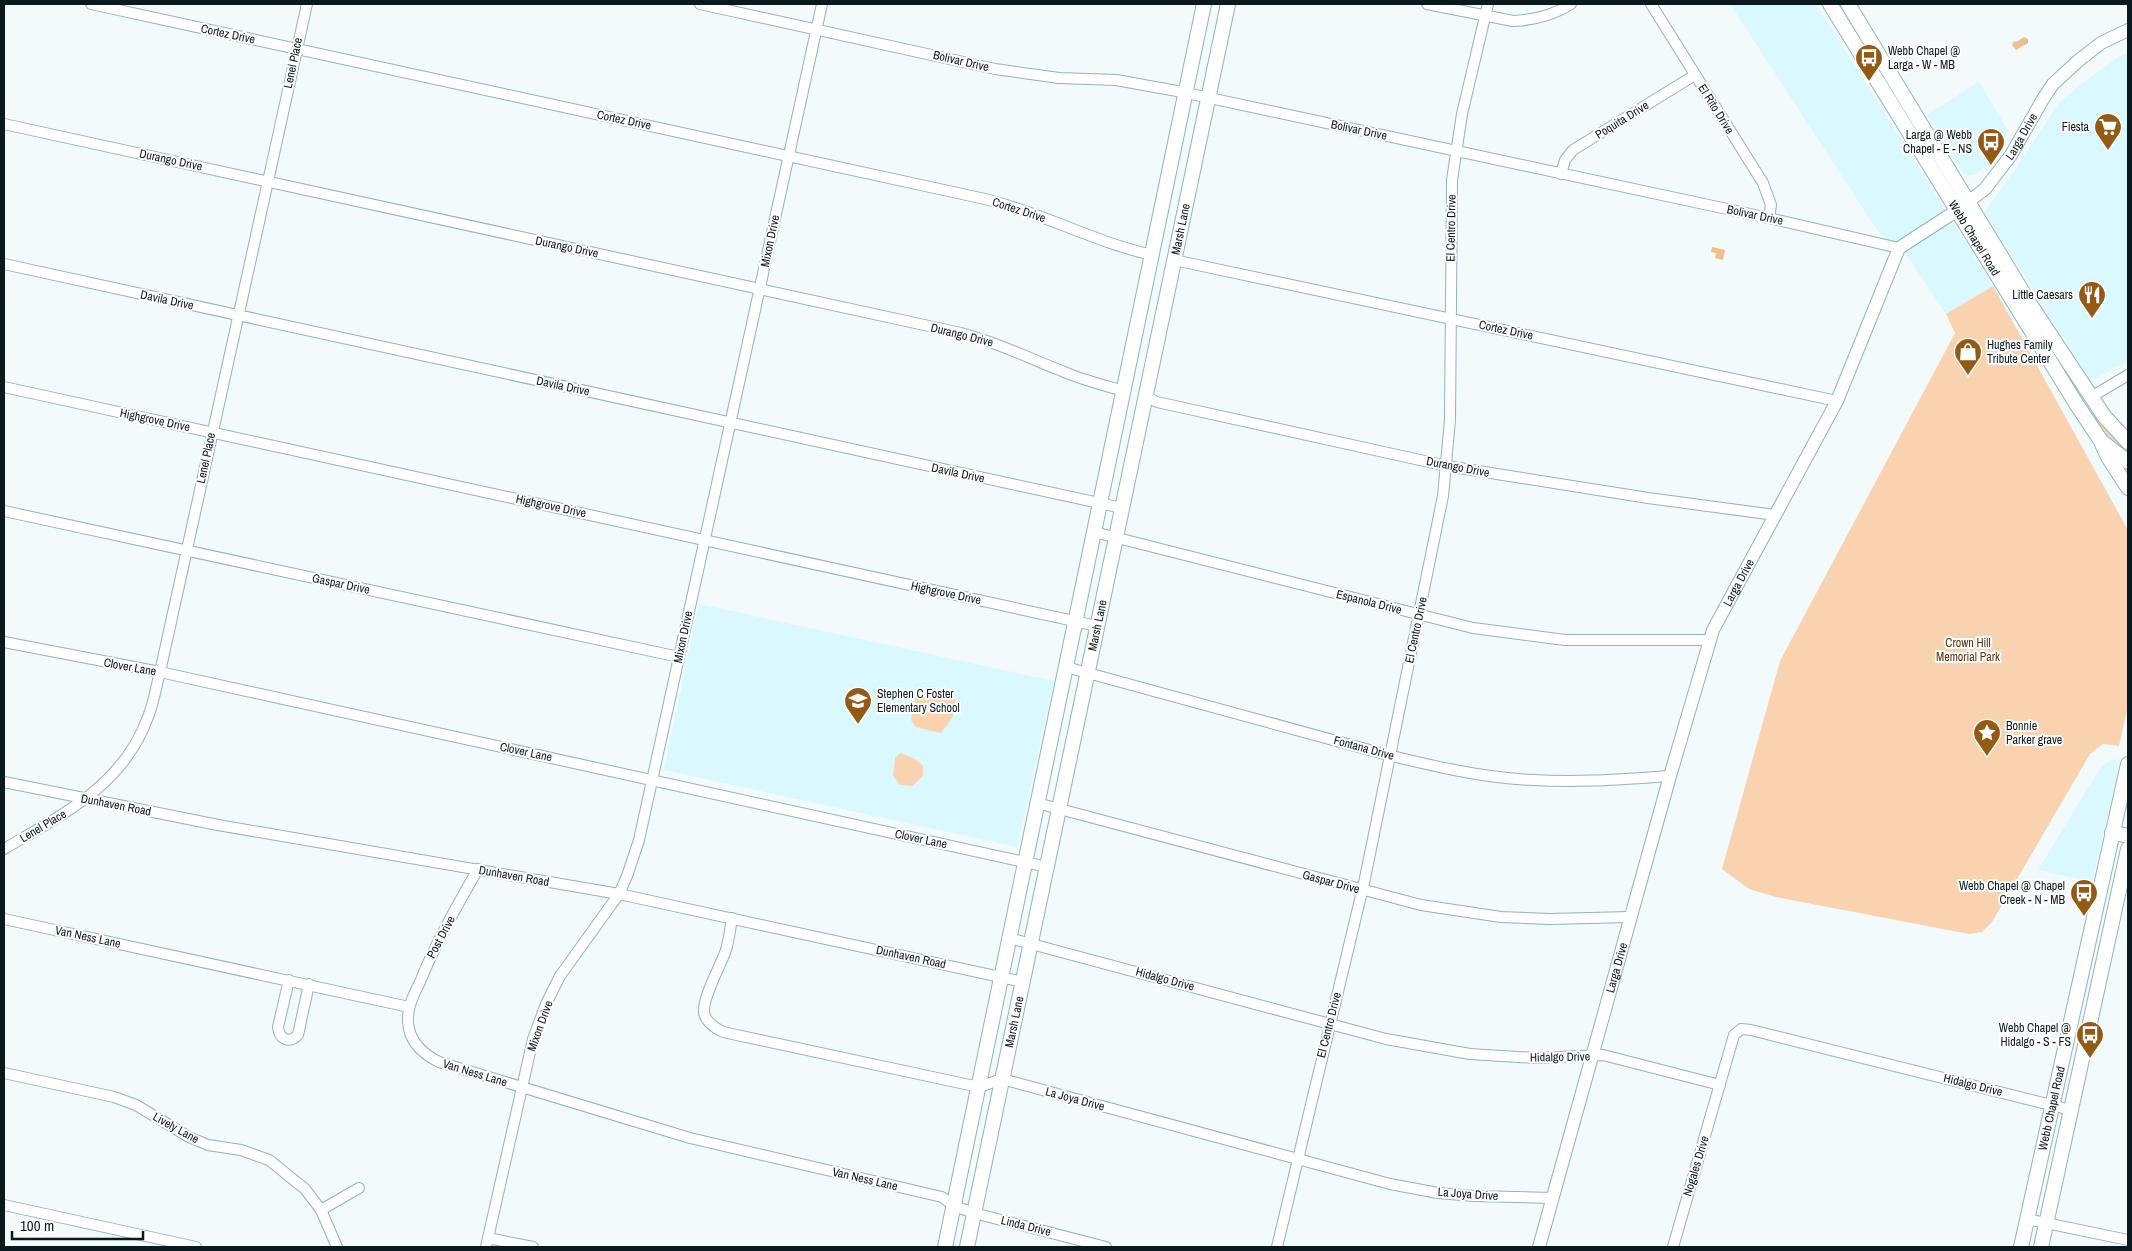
<svg xmlns="http://www.w3.org/2000/svg" width="2132" height="1251" font-family="'Archivo Narrow',sans-serif">
	<style>
		.built { fill: #d9f8ff }
		.green { fill: #f9d3b0 }
		.water { fill: #f0bd8d }
		.lines { fill: none; stroke-linecap: round; stroke-linejoin: round }
		.minor-casing { stroke: #8db5be; stroke-width: 12 }
		.tertiary-casing { stroke: #8db5be; stroke-width: 14 }
		.secondary-casing { stroke: #8db5be; stroke-width: 16 }
		.minor { stroke: #fff; stroke-width: 10 }
		.tertiary { stroke: #fff; stroke-width: 12 }
		.secondary { stroke: #fff; stroke-width: 14 }
		.labels { text-anchor: middle; stroke-width: 4; stroke-linejoin: round; paint-order: stroke }
		.street-label { font-size: 12px; fill: #09191c; stroke: #fff }
		.poi-label { font-size: 12px; fill: #09191c; stroke: #fff; text-anchor: end }
		.park-label { font-size: 12px; fill: #56340f; stroke: #fff }
	</style>
	<rect width="100%" height="100%" fill="#f2fafc"/>
	<!-- built -->
	<g class="built">
		<polygon points="1730,4 1816,4 1993,286 1946,314 1908,257 1877,230"/>
		<polygon points="2128,53 2128,361 2091,381 1984,212 2014,171 2059,103 2080,85 2119,57"/>
		<polygon points="1979,82 2008,131 2003,143 1988,165 1976,174 1967,176 1963,173 1927,115"/>
		<polygon points="699,604 1054,681 1017,847 664,770"/>
		<polygon points="2112,759 2120,761 2092,882 2038,870 2101,767"/>
	</g>
	<!-- green -->
	<g class="green">
		<polygon points="1993,286 2128,530 2128,706 2119,746 2103,744 2090,754 1992,922 1982,932 1969,934 1776,897 1749,889 1722,869 1780,661 1955,333 1946,314"/>
		<polygon points="2097,417 2128,449 2128,458 2117,450 2093,421"/>
		<path d="M941,691C970,697 951,721 941,733L916,727L911,720L916,694L932,695Z"/>
		<polygon points="901,753 915,759 923,766 923,776 912,786 900,785 893,776 895,758"/>
	</g>
	<!-- water -->
	<g class="water">
		<polygon points="2024,37 2028,39 2028,43 2016,50 2012,45 2013,42 2018,41"/>
		<polygon points="1712,247 1725,250 1723,260 1715,258 1716,253 1711,252"/>
	</g>
	<g class="lines">
		<defs>
			<g id="minor">
				<path d="M91,4L985,199C1043,213 1094,242 1152,255"/>
				<polyline points="700,4 995,69 1059,78 1116,80 1177,91 1769,218 1899,248"/>
				<path d="M1427,4L1513,21C1534,20 1554,15 1571,4"/>
				<polyline points="1651,4 1763,183 1771,205 1769,218"/>
				<path d="M4,124L961,333C997,342 1028,358 1062,371C1082,380 1103,385 1124,391"/>
				<polyline points="1561,174 1565,160 1573,150 1695,75"/>
				<polyline points="1174,260 1837,401"/>
				<polyline points="4,264 1122,508"/>
				<polyline points="4,387 1097,626"/>
				<polyline points="1145,396 1157,402 1447,466 1648,498 1775,515"/>
				<polyline points="2091,397 2128,375"/>
				<polyline points="4,511 679,657"/>
				<polyline points="1094,532 1473,628 1565,640 1709,640"/>
				<polyline points="4,642 160,672 1047,867"/>
				<path d="M1066,667L1384,754C1433,766 1483,778 1533,780C1579,783 1624,779 1670,776"/>
				<polyline points="4,782 218,825 619,894 1023,982"/>
				<polyline points="1037,803 1421,905 1501,917 1550,919 1630,917"/>
				<path d="M4,849C63,814 123,786 148,717C154,702 156,687 160,672L307,4"/>
				<path d="M478,869C457,906 436,942 420,982C414,994 407,1007 408,1022C409,1041 423,1054 439,1062L690,1138L942,1197L954,1206L974,1213L1106,1247"/>
				<path d="M732,918C730,929 729,940 726,950C721,965 702,998 704,1013C706,1022 715,1028 723,1032L979,1087L1002,1079L1390,1184L1438,1193L1474,1196L1552,1198"/>
				<polyline points="4,919 409,1007"/>
				<polyline points="1009,938 1386,1039 1470,1054 1536,1058 1603,1055 1720,1085"/>
				<path d="M289,980L278,1027C279,1039 289,1044 298,1035L309,984"/>
				<polyline points="4,1073 114,1097 136,1105 189,1137 208,1145 241,1150 269,1160 305,1189 321,1210 337,1247"/>
				<polyline points="4,1205 196,1247"/>
				<polyline points="321,1210 359,1188"/>
				<polyline points="2027,1219 2128,1240"/>
				<polyline points="488,1238 533,1247"/>
				<polyline points="486,1247 533,1039 546,1004 560,976 619,894 627,876 639,840 822,4"/>
				<polyline points="1277,1247 1364,883 1443,496 1450,420 1452,180 1462,114 1488,4"/>
				<polyline points="1673,1247 1734,1035 1741,1029 1751,1030 2071,1110"/>
			</g>
			<g id="tertiary">
				<path id="s1" d="M1539,1247L1670,776L1713,630L1837,401L1899,248L1950,215L1985,189L2011,155L2043,99L2053,84L2078,61L2101,43L2128,30"/>
			</g>
			<g id="secondary">
				<path id="s2" d="M1830,4L2077,405L2101,441L2128,462"/>
				<polyline points="1848,4 2030,304 2104,416 2128,442"/>
				<polyline points="2102,444 2108,457 2128,488"/>
				<polyline points="2112,832 2128,836"/>
				<polyline points="945,1247 1204,4"/>
				<path id="s3" d="M967,1247L1228,4"/>
				<path id="s4" d="M2021,1247L2128,764"/>
				<polyline points="2041,1247 2128,849"/>
			</g>
		</defs>
		<!-- minor casing -->
		<use href="#minor" class="minor-casing"/>
		<!-- tertiary casing -->
		<use href="#tertiary" class="tertiary-casing"/>
		<!-- secondary casing -->
		<use href="#secondary" class="secondary-casing"/>
		<!-- minor -->
		<use href="#minor" class="minor"/>
		<!-- tertiary -->
		<use href="#tertiary" class="tertiary"/>
		<!-- secondary -->
		<use href="#secondary" class="secondary"/>
	</g>
	<!-- icons -->
	<defs>
		<symbol id="bus-pin" viewBox="-11 -11 22 30"><path d="M0 17L-7.5 6A9.5 9.5 0 1 1 7.5 6Z" fill="#935915" stroke="#fff"/><path d="M-5-6H5V4H4V6H2V4H-2V6H-4V4H-5ZM-3.5-4V0h7V-4ZM-3.5 1.2v1.5H-2V1.2ZM2 1.2v1.5H3.5V1.2Z" fill="#fff"/></symbol>
		<symbol id="supermarket-pin" viewBox="-11 -11 22 30"><path d="M0 17L-7.5 6A9.5 9.5 0 1 1 7.5 6Z" fill="#935915" stroke="#fff"/><path d="M-6-5.5h2.5l.6 2H6L4.5 2H-2.5L-4.4-4H-6ZM-1.5 3.2a1.3 1.3 0 1 0 .1 0ZM3 3.2a1.3 1.3 0 1 0 .1 0Z" fill="#fff"/></symbol>
		<symbol id="restaurant-pin" viewBox="-11 -11 22 30"><path d="M0 17L-7.5 6A9.5 9.5 0 1 1 7.5 6Z" fill="#935915" stroke="#fff"/><path d="M-5-6h1v4h1v-4h1v4h1v-4h1v5L-1.5 .5V6h-2V.5L-5-1ZM5-6V6H3V1.5H1.5Q1.5-4 5-6Z" fill="#fff"/></symbol>
		<symbol id="shop-pin" viewBox="-11 -11 22 30"><path d="M0 17L-7.5 6A9.5 9.5 0 1 1 7.5 6Z" fill="#935915" stroke="#fff"/><path d="M-5-2.5h2.3a2.7 3.5 0 0 1 5.4 0H5L5.5 6h-11ZM-1.5-2.5h3a1.5 2.3 0 0 0-3 0Z" fill="#fff"/></symbol>
		<symbol id="school-pin" viewBox="-11 -11 22 30"><path d="M0 17L-7.5 6A9.5 9.5 0 1 1 7.5 6Z" fill="#935915" stroke="#fff"/><path d="M0-5L7-2L0 1L-7-2ZM-4 1L0 2.5L4 1V4Q0 6-4 4Z" fill="#fff"/></symbol>
		<symbol id="sight-pin" viewBox="-11 -11 22 30"><path d="M0 17L-7.5 6A9.5 9.5 0 1 1 7.5 6Z" fill="#935915" stroke="#fff"/><path d="M0-6L1.8-2.2L6-1.7L2.9 1.2L3.7 5.4L0 3.3L-3.7 5.4L-2.9 1.2L-6-1.7L-1.8-2.2Z" fill="#fff"/></symbol>
	</defs>
	<g fill-rule="evenodd">
		<use href="#bus-pin" x="1853" y="42" width="32" height="43"/>
		<use href="#supermarket-pin" x="2092" y="111" width="32" height="43"/>
		<use href="#bus-pin" x="1975" y="126" width="32" height="43"/>
		<use href="#restaurant-pin" x="2076" y="279" width="32" height="43"/>
		<use href="#shop-pin" x="1952" y="336" width="32" height="43"/>
		<use href="#school-pin" x="842" y="685" width="32" height="43"/>
		<use href="#sight-pin" x="1971" y="717" width="32" height="43"/>
		<use href="#bus-pin" x="2068" y="877" width="32" height="43"/>
		<use href="#bus-pin" x="2074" y="1019" width="32" height="43"/>
	</g>
	<g class="labels">
		<!-- street labels -->
		<g class="street-label">
			<text transform="translate(228 34) rotate(12)" y="4">Cortez Drive</text>
			<text transform="translate(961 61) rotate(13)" y="4">Bolivar Drive</text>
			<text transform="translate(293 63) rotate(-78)" y="4">Lenel Place</text>
			<text transform="translate(1716 109) rotate(58)" y="4">El Rito Drive</text>
			<text transform="translate(624 120) rotate(12)" y="4">Cortez Drive</text>
			<text transform="translate(1622 120) rotate(-32)" y="4">Poquita Drive</text>
			<text transform="translate(1359 130) rotate(12)" y="4">Bolivar Drive</text>
			<text dy="4" stroke="none"><textPath href="#s1" startOffset="1235">Larga Drive</textPath></text>
			<text transform="translate(171 160) rotate(12)" y="4">Durango Drive</text>
			<text transform="translate(1019 210) rotate(18)" y="4">Cortez Drive</text>
			<text transform="translate(1755 215) rotate(12)" y="4">Bolivar Drive</text>
			<text transform="translate(1451 228) rotate(-89)" y="4">El Centro Drive</text>
			<text dy="4" stroke="none"><textPath href="#s3" startOffset="1040">Marsh Lane</textPath></text>
			<text dy="4" stroke="none"><textPath href="#s2" startOffset="275">Webb Chapel Road</textPath></text>
			<text transform="translate(770 241) rotate(-78)" y="4">Mixon Drive</text>
			<text transform="translate(567 247) rotate(12)" y="4">Durango Drive</text>
			<text transform="translate(167 300) rotate(12)" y="4">Davila Drive</text>
			<text transform="translate(1506 330) rotate(12)" y="4">Cortez Drive</text>
			<text transform="translate(962 335) rotate(14)" y="4">Durango Drive</text>
			<text transform="translate(563 386) rotate(12)" y="4">Davila Drive</text>
			<text transform="translate(155 420) rotate(12)" y="4">Highgrove Drive</text>
			<text transform="translate(206 458) rotate(-78)" y="4">Lenel Place</text>
			<text transform="translate(1458 467) rotate(11)" y="4">Durango Drive</text>
			<text transform="translate(958 473) rotate(12)" y="4">Davila Drive</text>
			<text transform="translate(551 506) rotate(12)" y="4">Highgrove Drive</text>
			<text dy="4" stroke="none"><textPath href="#s1" startOffset="695">Larga Drive</textPath></text>
			<text transform="translate(341 584) rotate(12)" y="4">Gaspar Drive</text>
			<text transform="translate(946 593) rotate(12)" y="4">Highgrove Drive</text>
			<text transform="translate(1369 602) rotate(14)" y="4">Espanola Drive</text>
			<text dy="4" stroke="none"><textPath href="#s3" startOffset="635">Marsh Lane</textPath></text>
			<text transform="translate(1416 630) rotate(-78)" y="4">El Centro Drive</text>
			<text transform="translate(683 637) rotate(-78)" y="4">Mixon Drive</text>
			<text transform="translate(130 667) rotate(10)" y="4">Clover Lane</text>
			<text transform="translate(1364 748) rotate(15)" y="4">Fontana Drive</text>
			<text transform="translate(526 752) rotate(12)" y="4">Clover Lane</text>
			<text transform="translate(116 805) rotate(11)" y="4">Dunhaven Road</text>
			<text transform="translate(43 826) rotate(-31)" y="4">Lenel Place</text>
			<text transform="translate(921 839) rotate(12)" y="4">Clover Lane</text>
			<text transform="translate(514 876) rotate(10)" y="4">Dunhaven Road</text>
			<text transform="translate(1331 882) rotate(15)" y="4">Gaspar Drive</text>
			<text transform="translate(88 937) rotate(12)" y="4">Van Ness Lane</text>
			<text transform="translate(441 937) rotate(-62)" y="4">Post Drive</text>
			<text transform="translate(911 957) rotate(12)" y="4">Dunhaven Road</text>
			<text dy="4" stroke="none"><textPath href="#s1" startOffset="290">Larga Drive</textPath></text>
			<text transform="translate(1165 979) rotate(15)" y="4">Hidalgo Drive</text>
			<text dy="4" stroke="none"><textPath href="#s3" startOffset="230">Marsh Lane</textPath></text>
			<text transform="translate(1329 1025) rotate(-76)" y="4">El Centro Drive</text>
			<text transform="translate(540 1026) rotate(-70)" y="4">Mixon Drive</text>
			<text transform="translate(1560 1057) rotate(-1)" y="4">Hidalgo Drive</text>
			<text transform="translate(475 1073) rotate(17)" y="4">Van Ness Lane</text>
			<text transform="translate(1973 1085) rotate(14)" y="4">Hidalgo Drive</text>
			<text transform="translate(1075 1099) rotate(15)" y="4">La Joya Drive</text>
			<text dy="4" stroke="none"><textPath href="#s4" startOffset="142">Webb Chapel Road</textPath></text>
			<text transform="translate(176 1128) rotate(29)" y="4">Lively Lane</text>
			<text transform="translate(1696 1166) rotate(-73)" y="4">Nogales Drive</text>
			<text transform="translate(865 1179) rotate(13)" y="4">Van Ness Lane</text>
			<text transform="translate(1468 1194) rotate(4)" y="4">La Joya Drive</text>
			<text transform="translate(1026 1226) rotate(14)" y="4">Linda Drive</text>
		</g>
		<!-- poi labels -->
		<g class="poi-label">
			<text x="1888" y="55" text-anchor="start">Webb Chapel @<tspan x="1888" dy="14">Larga - W - MB</tspan></text>
			<text x="2089" y="131">Fiesta</text>
			<text x="1972" y="139">Larga @ Webb<tspan x="1972" dy="14">Chapel - E - NS</tspan></text>
			<text x="2073" y="299">Little Caesars</text>
			<text x="1987" y="349" text-anchor="start">Hughes Family<tspan x="1987" dy="14">Tribute Center</tspan></text>
			<text x="877" y="698" text-anchor="start">Stephen C Foster<tspan x="877" dy="14">Elementary School</tspan></text>
			<text x="2006" y="730" text-anchor="start">Bonnie<tspan x="2006" dy="14">Parker grave</tspan></text>
			<text x="2065" y="890">Webb Chapel @ Chapel<tspan x="2065" dy="14">Creek - N - MB</tspan></text>
			<text x="2071" y="1032">Webb Chapel @<tspan x="2071" dy="14">Hidalgo - S - FS</tspan></text>
		</g>
		<!-- park labels -->
		<g class="park-label">
			<text x="1968" y="647">Crown Hill<tspan x="1968" dy="14">Memorial Park</tspan></text>
		</g>
	</g>
	<!-- border -->
	<rect width="2132" height="1251" fill="none" stroke="#09191c" stroke-width="10"/>
	<!-- scale -->
	<path d="M12 1231v8h131v-8" fill="none" stroke="#09191c" stroke-width="2.5"/>
	<text x="20" y="1231" font-size="15" fill="#09191c" stroke="#ffffff" stroke-width="4" paint-order="stroke">100 m</text>
</svg>
